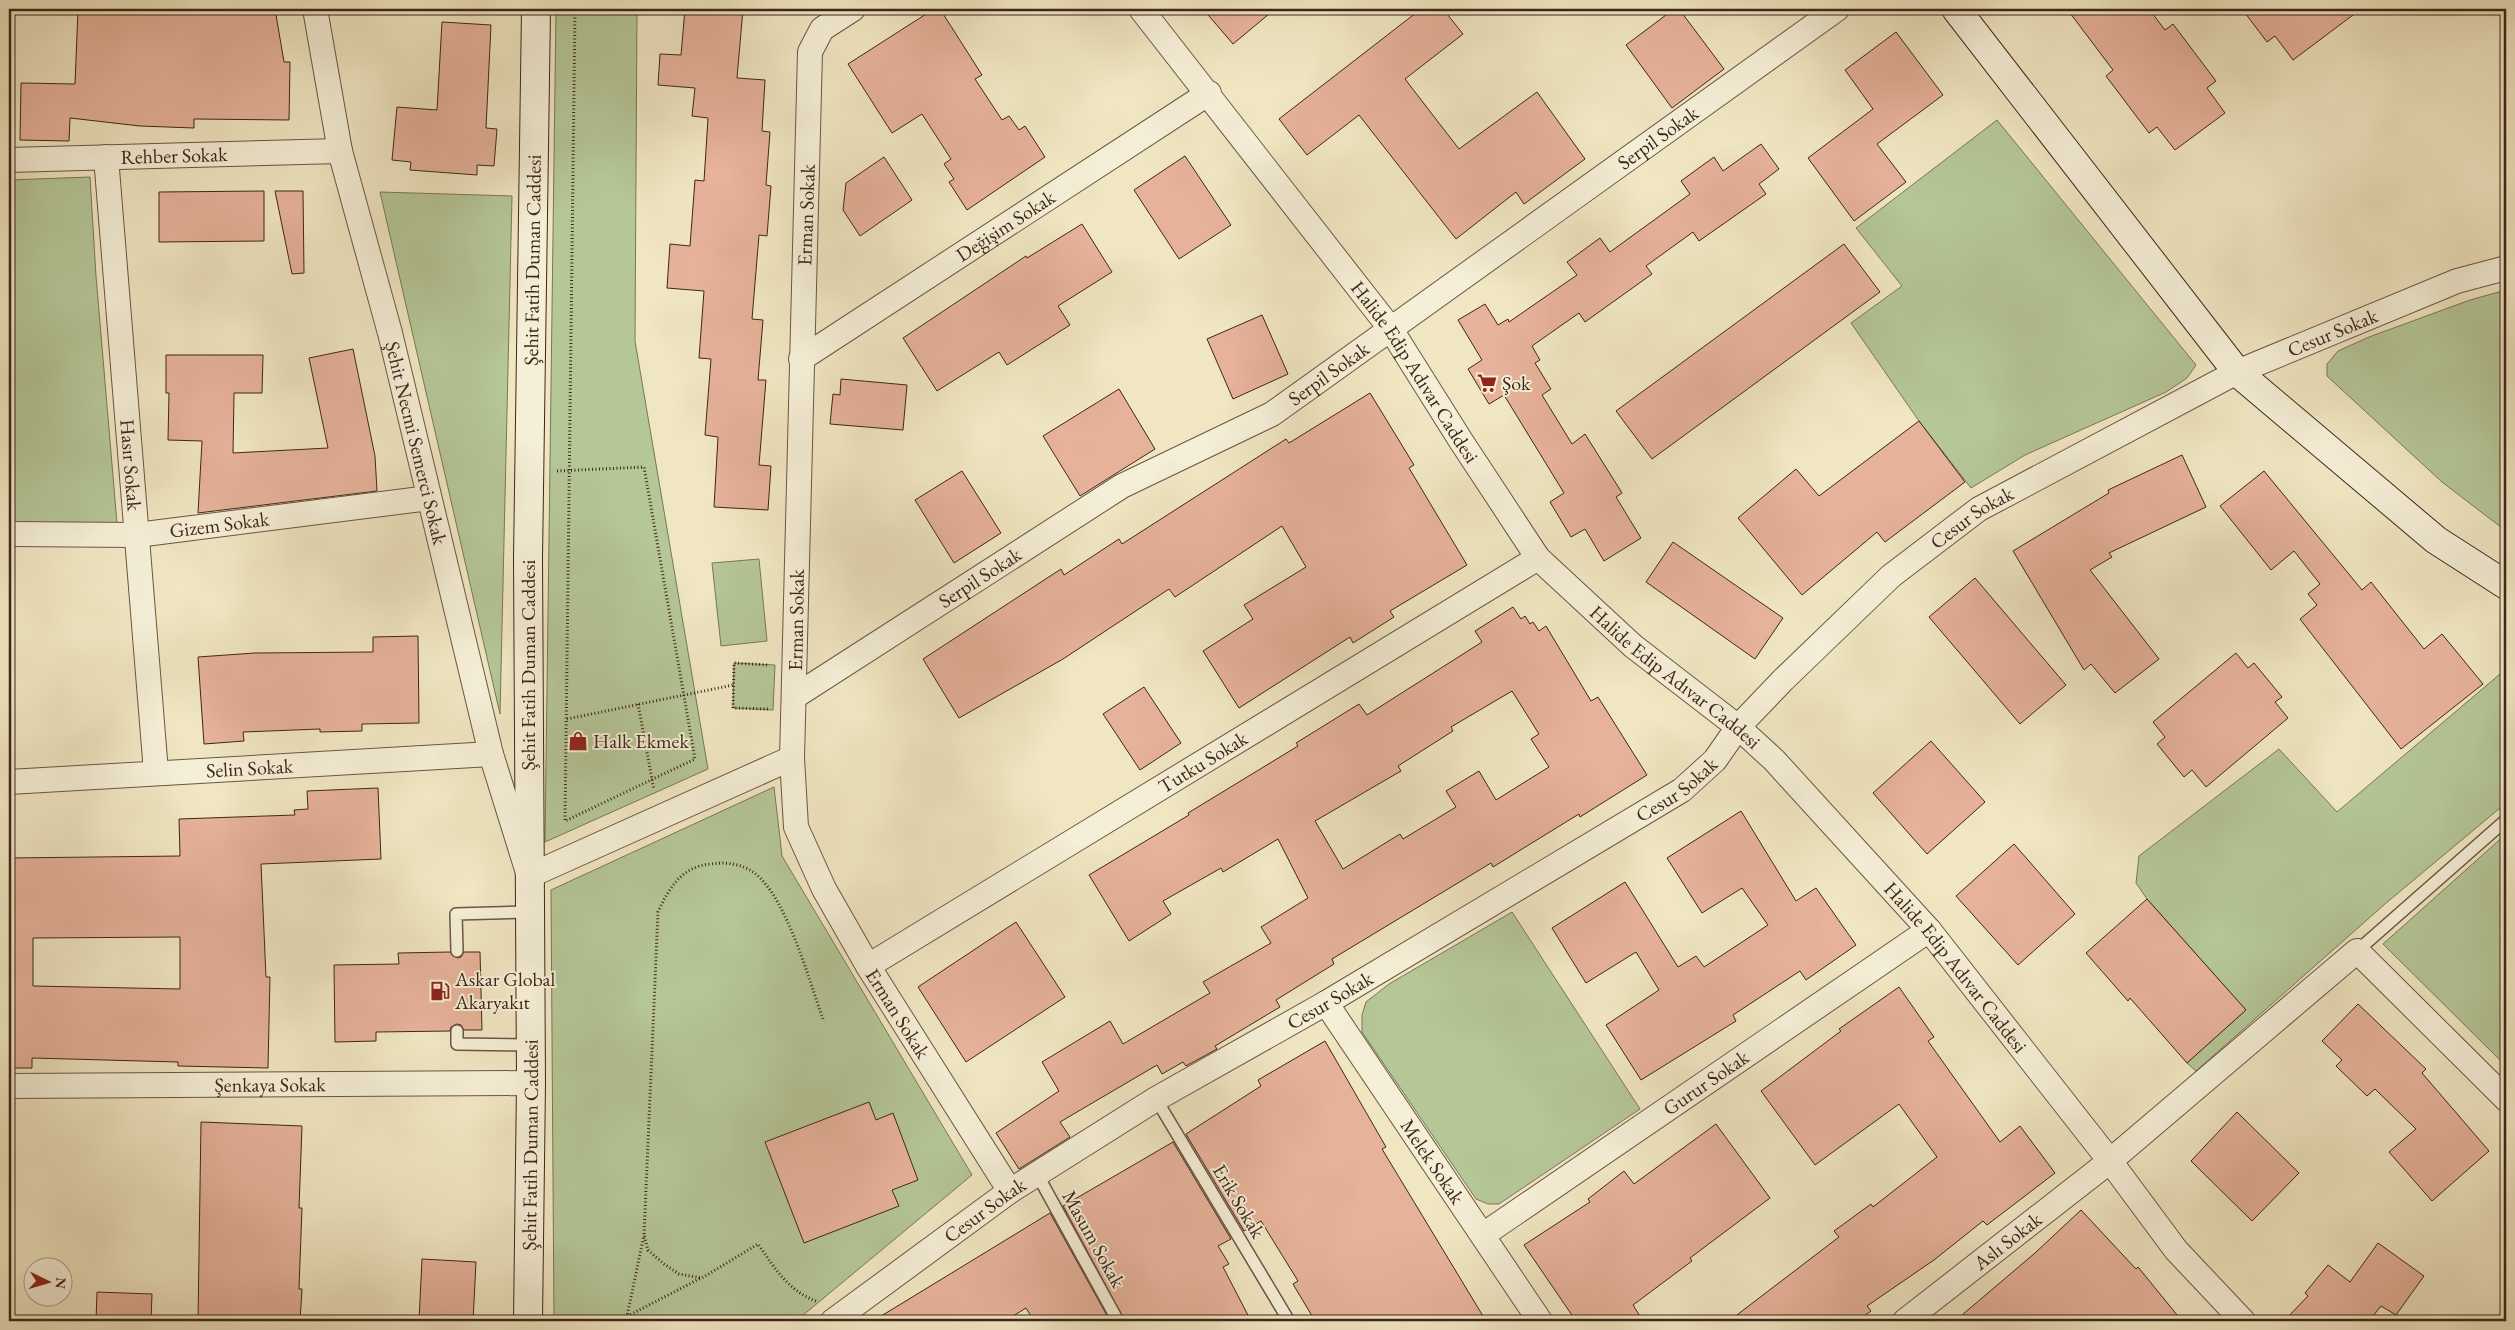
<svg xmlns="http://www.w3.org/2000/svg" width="2515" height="1330" font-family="'EB Garamond',serif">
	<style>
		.green { fill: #b5c697; stroke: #7a7658 }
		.building { fill: #e6b29a; stroke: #3f251a; fill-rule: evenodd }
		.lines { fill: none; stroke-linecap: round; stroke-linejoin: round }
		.lane-casing { stroke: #6b5544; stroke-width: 14 }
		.street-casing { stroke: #6b5544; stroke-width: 26 }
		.secondary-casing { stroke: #3f251a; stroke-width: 30 }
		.path { stroke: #3f251a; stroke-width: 3; stroke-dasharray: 1 2.5; stroke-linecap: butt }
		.lane { stroke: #f5efd7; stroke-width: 11 }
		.street { stroke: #f5efd7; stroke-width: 24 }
		.secondary { stroke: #f5efd7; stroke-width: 28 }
		.labels { text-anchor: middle; stroke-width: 4; stroke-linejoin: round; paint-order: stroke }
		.street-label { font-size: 20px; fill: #3f251a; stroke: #f5efd7 }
		.poi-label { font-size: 20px; fill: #3f251a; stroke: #f5efd7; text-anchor: start }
	</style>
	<rect width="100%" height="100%" fill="#f0e6c2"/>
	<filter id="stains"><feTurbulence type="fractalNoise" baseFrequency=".004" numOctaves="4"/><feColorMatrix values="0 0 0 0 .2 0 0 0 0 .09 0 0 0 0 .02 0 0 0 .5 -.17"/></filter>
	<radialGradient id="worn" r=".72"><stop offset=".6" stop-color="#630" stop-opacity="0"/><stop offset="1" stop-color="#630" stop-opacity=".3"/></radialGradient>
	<!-- green -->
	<g class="green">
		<polygon points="556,9 637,9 635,341 708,769 545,842"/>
		<polygon points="1997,120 2196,365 2187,378 2166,392 2025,455 1971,488 1919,421 1851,323 1902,286 1856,228"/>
		<polygon points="90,177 96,276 118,535 9,534 9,180"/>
		<polygon points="380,192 512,196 500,714"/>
		<polygon points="2506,290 2506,531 2442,482 2327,376 2327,364 2338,351 2369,337 2470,300"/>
		<polygon points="759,559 767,641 721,646 712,563"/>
		<polygon points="734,663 775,665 773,710 733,708"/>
		<polygon points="2506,669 2506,803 2385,904 2196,1071 2187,1063 2246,1010 2147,899 2136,883 2139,856 2279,749 2337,812"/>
		<polygon points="774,787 782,856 972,1175 796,1321 554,1321 551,890"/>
		<polygon points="2506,834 2506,1066 2383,944"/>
		<polygon points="1512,912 1640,1109 1499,1204 1488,1204 1476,1199 1362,1032 1362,1015 1366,1002 1389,984"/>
	</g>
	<!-- building -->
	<g class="building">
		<polygon points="78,9 275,9 284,62 290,62 289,120 194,119 194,128 140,126 70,118 69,141 20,140 21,83 75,84"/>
		<polygon points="685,9 743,9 737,78 765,80 762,131 770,132 766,185 771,186 767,236 759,235 752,319 763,320 758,380 766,380 759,465 771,466 768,510 714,507 718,437 705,435 711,359 699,358 704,291 667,288 670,244 690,246 695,180 704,181 708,118 692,116 695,88 658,85 660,54 681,55"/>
		<polygon points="934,9 940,9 982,75 975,79 1002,120 1009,116 1019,130 1025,126 1045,157 967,210 949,182 954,179 944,164 951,159 922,114 892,133 848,64"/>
		<polygon points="1203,9 1275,9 1233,44"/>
		<polygon points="1421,9 1443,9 1463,34 1405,79 1459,149 1537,92 1585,159 1524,204 1516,192 1456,239 1359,115 1307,155 1279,119"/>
		<polygon points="1674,9 1679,9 1724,69 1672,108 1626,45"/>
		<polygon points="2067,9 2149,9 2165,30 2173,24 2216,81 2207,88 2225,113 2175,150 2157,127 2149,133 2106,76 2113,70"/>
		<polygon points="2242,9 2361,9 2293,60 2275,36 2267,42"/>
		<polygon points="442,22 491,25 486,128 497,129 494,166 477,165 477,175 410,170 411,162 392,160 397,107 437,110"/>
		<polygon points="1896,32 1943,95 1877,144 1906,182 1854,221 1808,158 1873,109 1845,70"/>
		<polygon points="1761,144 1779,169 1759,184 1766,194 1699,241 1693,232 1646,266 1652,274 1585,322 1579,313 1532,346 1540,360 1535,363 1551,389 1542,395 1572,444 1585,434 1622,493 1616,497 1641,538 1604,561 1585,529 1571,537 1550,502 1564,493 1504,395 1489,404 1468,369 1482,360 1458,320 1485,304 1498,325 1508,319 1509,322 1577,275 1567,262 1600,238 1610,252 1690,194 1681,181 1714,157 1723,171"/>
		<polygon points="1185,156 1231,225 1179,259 1134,190"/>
		<polygon points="884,157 912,200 860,236 843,210 846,183"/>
		<polygon points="264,191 264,241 159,242 159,192"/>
		<polygon points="275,191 303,191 304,273 292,274"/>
		<polygon points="1082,224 1112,272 1058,306 1070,325 1007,365 999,352 937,391 903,338 1026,256 1027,258"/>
		<polygon points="1844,244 1880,292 1652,459 1616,411"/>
		<polygon points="1262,315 1288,374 1233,399 1207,339"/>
		<polygon points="353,349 375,456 377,491 198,513 202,441 168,440 169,393 166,393 166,355 263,355 262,393 234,393 233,453 328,448 309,358"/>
		<polygon points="841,379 907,385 903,430 830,424 833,394 840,395"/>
		<polygon points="1119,389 1155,449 1080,496 1043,436"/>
		<polygon points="1370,393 1414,465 1409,468 1467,565 1390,611 1394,617 1353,643 1350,637 1239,708 1203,651 1253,619 1244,605 1306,567 1282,526 1175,597 1169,589 1063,659 959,718 923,659 1061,569 1064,575 1119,539 1122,544 1286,439 1289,443"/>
		<polygon points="1919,421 1965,482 1885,542 1877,532 1802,595 1738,518 1796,469 1819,496"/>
		<polygon points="2182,455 2206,507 2109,553 2112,557 2090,570 2159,659 2115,693 2091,664 2084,670 2013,551 2109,493 2108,490"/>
		<polygon points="962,471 1001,533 954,563 915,500"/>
		<polygon points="2264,471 2362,590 2371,582 2424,649 2442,634 2483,684 2401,749 2300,619 2317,605 2308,594 2320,584 2294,551 2271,570 2220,506"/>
		<polygon points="1673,542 1783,618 1755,659 1646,582"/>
		<polygon points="1975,578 2066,685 2020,724 1929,617"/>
		<path d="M1513,607L1521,619L1525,616L1530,624L1533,622L1539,631L1546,626L1591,701L1598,697L1647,775L1580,817L1579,814L1493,867L1491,863L1332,959L1334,964L1276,1000L1280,1007L1215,1046L1217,1049L1186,1066L1183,1062L1162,1074L1157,1065L1060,1122L1070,1137L1019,1169L996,1133L1059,1091L1042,1062L1110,1021L1123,1044L1210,993L1203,982L1271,943L1261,927L1308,898L1278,839L1223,872L1221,868L1163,901L1171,914L1129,941L1089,875L1189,815L1188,813L1298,746L1296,743L1359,704L1367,715L1482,642L1475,631ZM1512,691L1539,734L1531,739L1549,767L1496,800L1479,771L1446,791L1456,807L1403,839L1400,834L1343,869L1315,821L1401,771L1398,766L1453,731L1451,727Z"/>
		<polygon points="418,636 419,723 362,724 362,731 320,732 320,729 243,732 244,741 204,744 198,657 255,653 373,652 373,637"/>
		<polygon points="2236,653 2248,668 2254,663 2282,697 2275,702 2288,718 2206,787 2192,770 2184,777 2157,744 2165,737 2153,722"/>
		<polygon points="1144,687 1181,743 1140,770 1103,714"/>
		<polygon points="1931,741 1985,802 1927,854 1873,793"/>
		<path d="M378,788L381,859L261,864L266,977H270L268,1068L178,1066V1062L32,1058V1068H9V858L180,856L179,819L295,815L294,810L308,809L307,791ZM180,937V989L33,986V938Z"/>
		<polygon points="1741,811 1796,901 1816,888 1856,945 1806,980 1800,971 1733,1015 1736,1021 1641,1080 1606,1025 1659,990 1636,952 1586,983 1552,928 1625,882 1678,967 1696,956 1704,967 1768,925 1742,888 1702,913 1667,858"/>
		<polygon points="2014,844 2075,914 2018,965 1956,896"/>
		<polygon points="2147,899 2246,1010 2187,1063 2130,998 2128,1001 2086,953"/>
		<polygon points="1016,922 1065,997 966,1062 918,987"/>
		<polygon points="450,952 457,958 461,957 464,952 480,952 482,1030 464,1030 461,1025 457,1024 451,1027 450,1031 376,1032 376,1041 335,1042 334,965 399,964 398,953"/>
		<polygon points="1899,987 1934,1037 1928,1041 2000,1142 2020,1126 2055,1173 1987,1225 1983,1221 1934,1260 1867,1306 1871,1311 1857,1321 1729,1321 1839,1237 1834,1231 1871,1204 1873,1207 1937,1157 1899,1104 1815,1165 1761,1091 1841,1031 1839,1029"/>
		<polygon points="2358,1004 2426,1069 2422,1073 2489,1151 2432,1201 2389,1152 2416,1129 2375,1089 2367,1096 2336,1066 2342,1060 2322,1041"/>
		<polygon points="1325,1041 1386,1147 1382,1149 1486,1321 1315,1321 1293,1284 1298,1281 1261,1221 1244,1231 1186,1134 1261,1086 1258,1080"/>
		<polygon points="869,1102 876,1120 893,1113 918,1180 892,1190 899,1206 804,1243 765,1142"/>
		<polygon points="2237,1112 2299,1173 2252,1221 2191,1161"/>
		<polygon points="201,1122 302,1126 299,1208 302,1208 299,1289 302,1289 300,1321 198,1321"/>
		<polygon points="1716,1124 1770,1198 1690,1258 1692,1261 1633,1305 1643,1321 1576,1321 1524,1245 1590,1202 1588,1199 1624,1171 1634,1184"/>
		<polygon points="1173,1142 1231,1239 1218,1246 1229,1264 1223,1267 1251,1321 1125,1321 1063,1206"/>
		<polygon points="2081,1210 2136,1269 2138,1267 2182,1321 1955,1321 2035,1253"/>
		<polygon points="1050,1213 1110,1321 1034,1321 1026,1308 1005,1321 873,1321"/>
		<polygon points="2378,1243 2424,1276 2396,1315 2381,1306 2369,1321 2284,1321 2308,1296 2305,1293 2328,1265 2350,1282"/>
		<polygon points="422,1259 476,1262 473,1321 419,1321"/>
		<polygon points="97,1292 152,1294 151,1321 96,1321"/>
	</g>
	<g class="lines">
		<defs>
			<g id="lane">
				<polyline points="457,951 456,914 529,912"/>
				<polyline points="2357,951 2506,820"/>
				<polyline points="457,1031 457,1044 531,1045"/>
				<polyline points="1156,1099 1289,1321"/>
				<polyline points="1037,1174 1118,1321"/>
			</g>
			<g id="street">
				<path id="s1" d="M315,9L340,151L390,333L491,754L529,876L792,758"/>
				<path id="s2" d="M853,9L822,29L810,52L792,758L796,827L824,889L868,966L1010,1191"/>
				<path id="s3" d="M1141,9L1390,328L1461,441L1538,558L1633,646L1738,727L1774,760L1929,930L2110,1161L2176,1250L2243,1321"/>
				<path id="s4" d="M106,157L156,772"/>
				<path id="s5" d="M9,160L340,151"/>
				<path id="s6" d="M801,359L1209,93"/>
				<path id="s7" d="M9,534L137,535L429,498"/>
				<path id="s8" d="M794,697L1122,486L1272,414L1837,9"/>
				<path id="s9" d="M9,782L491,754"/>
				<path id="s10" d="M868,966L1538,558"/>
				<path id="s11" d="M1326,1003L1540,1321"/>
				<path id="s12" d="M9,1086L531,1083"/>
				<path id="s13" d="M1483,1235L1929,930"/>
				<path id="s14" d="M833,1321L1010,1191L1156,1099L1326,1003L1682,790L1715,760L1738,727L1783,680L1891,576L1979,509L2237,372L2457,281L2506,268"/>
				<path id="s15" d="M1905,1321L2110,1161L2357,951L2506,1099"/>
			</g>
			<g id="secondary">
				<polyline points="1956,9 2237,372 2436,540 2506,585"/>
				<path id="s16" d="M528,1321L531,1083L528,558L536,9"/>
			</g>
		</defs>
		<!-- lane casing -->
		<use href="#lane" class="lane-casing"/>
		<!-- street casing -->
		<use href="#street" class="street-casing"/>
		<!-- secondary casing -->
		<use href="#secondary" class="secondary-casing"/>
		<!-- path -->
		<g class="path">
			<polyline points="557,471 644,467 695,759 565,821 575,9"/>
			<polyline points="767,665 734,663 733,708 768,709"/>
			<polyline points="638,704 654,790"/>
			<polyline points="567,719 733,685"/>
			<path d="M816,1301C788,1291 774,1267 758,1244L702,1278L679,1274L664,1264L648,1250L644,1235L658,912C669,888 682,866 711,864C723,862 736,863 748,869C784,886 809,981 823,1019"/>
			<polyline points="618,1321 701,1278"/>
			<polyline points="626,1321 644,1235"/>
		</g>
		<!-- lane -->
		<use href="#lane" class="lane"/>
		<!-- street -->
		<use href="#street" class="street"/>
		<!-- secondary -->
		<use href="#secondary" class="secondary"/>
	</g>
	<!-- icons -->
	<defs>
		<symbol id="supermarket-bare" viewBox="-9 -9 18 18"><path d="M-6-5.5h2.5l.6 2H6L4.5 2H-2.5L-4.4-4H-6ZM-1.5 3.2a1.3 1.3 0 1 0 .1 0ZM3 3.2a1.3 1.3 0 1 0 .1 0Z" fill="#8f2418" stroke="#f5efd7" stroke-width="2.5" paint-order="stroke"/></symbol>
		<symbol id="shop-bare" viewBox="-9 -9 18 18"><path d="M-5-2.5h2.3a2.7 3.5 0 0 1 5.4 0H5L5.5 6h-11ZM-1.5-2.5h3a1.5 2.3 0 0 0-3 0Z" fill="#8f2418" stroke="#f5efd7" stroke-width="2.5" paint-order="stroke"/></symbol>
		<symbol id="fuel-bare" viewBox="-9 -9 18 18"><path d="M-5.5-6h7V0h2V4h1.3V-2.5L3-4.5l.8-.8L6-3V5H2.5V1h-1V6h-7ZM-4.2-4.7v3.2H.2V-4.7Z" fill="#8f2418" stroke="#f5efd7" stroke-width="2.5" paint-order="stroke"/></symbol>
	</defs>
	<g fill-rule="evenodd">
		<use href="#supermarket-bare" x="1473" y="369" width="28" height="28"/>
		<use href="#shop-bare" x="564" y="727" width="28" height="28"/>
		<use href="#fuel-bare" x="426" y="977" width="28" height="28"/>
	</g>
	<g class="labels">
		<!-- street labels -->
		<g class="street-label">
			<text dy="7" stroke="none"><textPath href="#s8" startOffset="1031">Serpil Sokak</textPath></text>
			<text dy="7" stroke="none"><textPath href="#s5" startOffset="165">Rehber Sokak</textPath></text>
			<text transform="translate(806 215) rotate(-88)" y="7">Erman Sokak</text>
			<text dy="7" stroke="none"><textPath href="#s6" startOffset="244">Değişim Sokak</textPath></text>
			<text dy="7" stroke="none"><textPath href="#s16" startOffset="1061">Şehit Fatih Duman Caddesi</textPath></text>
			<text dy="7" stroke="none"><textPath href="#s14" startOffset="1808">Cesur Sokak</textPath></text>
			<text dy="7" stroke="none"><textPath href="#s8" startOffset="626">Serpil Sokak</textPath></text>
			<text dy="7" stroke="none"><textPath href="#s3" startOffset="455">Halide Edip Adıvar Caddesi</textPath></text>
			<text dy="7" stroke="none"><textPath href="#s1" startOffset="446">Şehit Necmi Semerci Sokak</textPath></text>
			<text dy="7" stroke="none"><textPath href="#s4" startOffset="309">Hasır Sokak</textPath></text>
			<text dy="7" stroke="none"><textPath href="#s14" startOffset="1402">Cesur Sokak</textPath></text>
			<text dy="7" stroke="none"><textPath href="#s7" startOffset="211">Gizem Sokak</textPath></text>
			<text dy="7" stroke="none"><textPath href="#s8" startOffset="221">Serpil Sokak</textPath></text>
			<text transform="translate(796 620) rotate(-89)" y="7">Erman Sokak</text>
			<text transform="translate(528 665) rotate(-90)" y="7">Şehit Fatih Duman Caddesi</text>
			<text dy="7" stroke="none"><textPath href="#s3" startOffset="860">Halide Edip Adıvar Caddesi</textPath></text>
			<text dy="7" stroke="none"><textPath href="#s10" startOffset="392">Tutku Sokak</textPath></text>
			<text dy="7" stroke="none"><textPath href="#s9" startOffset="241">Selin Sokak</textPath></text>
			<text dy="7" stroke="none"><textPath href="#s14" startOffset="998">Cesur Sokak</textPath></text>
			<text dy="7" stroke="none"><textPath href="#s3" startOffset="1265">Halide Edip Adıvar Caddesi</textPath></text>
			<text dy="7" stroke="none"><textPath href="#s14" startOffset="592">Cesur Sokak</textPath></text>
			<text dy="7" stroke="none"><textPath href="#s2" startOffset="1051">Erman Sokak</textPath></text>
			<text dy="7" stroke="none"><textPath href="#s13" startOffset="270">Gurur Sokak</textPath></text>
			<text dy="7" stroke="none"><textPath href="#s12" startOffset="261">Şenkaya Sokak</textPath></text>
			<text dy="7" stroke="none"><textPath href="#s16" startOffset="176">Şehit Fatih Duman Caddesi</textPath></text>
			<text dy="7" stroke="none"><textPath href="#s11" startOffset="191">Melek Sokak</textPath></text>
			<text transform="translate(1239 1201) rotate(59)" y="7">Erik Sokak</text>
			<text dy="7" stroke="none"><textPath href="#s14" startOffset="188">Cesur Sokak</textPath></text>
			<text transform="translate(1094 1239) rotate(61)" y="7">Masum Sokak</text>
			<text dy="7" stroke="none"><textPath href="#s15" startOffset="130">Aslı Sokak</textPath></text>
		</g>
		<!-- poi labels -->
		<g class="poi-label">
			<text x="1502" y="390">Şok</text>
			<text x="593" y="748">Halk Ekmek</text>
			<text x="455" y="986">Askar Global<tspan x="455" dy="23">Akaryakıt</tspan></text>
		</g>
	</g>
	<!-- margin -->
	<rect width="2515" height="1330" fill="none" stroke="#f0e6c2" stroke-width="30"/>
	<rect x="10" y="10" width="2495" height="1310" fill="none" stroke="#3f251a" stroke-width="2.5"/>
	<rect x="15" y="15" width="2485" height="1300" fill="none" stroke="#3f251a"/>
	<!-- north arrow -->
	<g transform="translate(48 1282) rotate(95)"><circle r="24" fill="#f5efd7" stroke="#ac9e8b"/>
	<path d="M0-4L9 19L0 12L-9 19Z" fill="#8f2418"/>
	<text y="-8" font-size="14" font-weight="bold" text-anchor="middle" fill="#3f251a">N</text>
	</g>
	<rect width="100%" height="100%" filter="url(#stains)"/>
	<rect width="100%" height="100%" fill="url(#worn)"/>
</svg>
